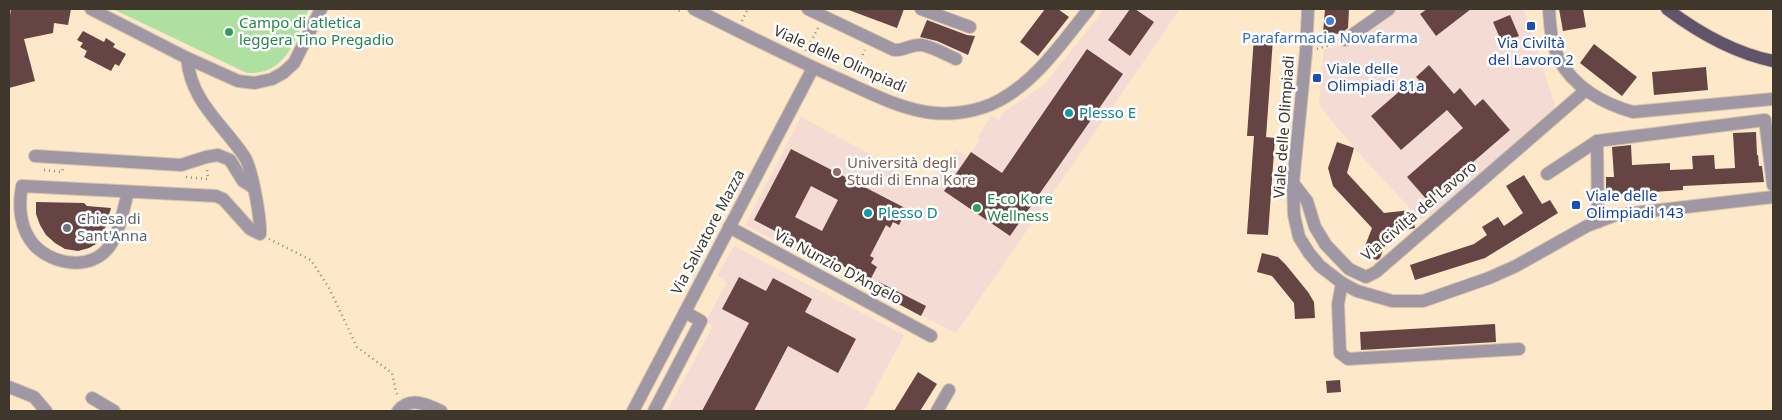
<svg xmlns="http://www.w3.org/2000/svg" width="1782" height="420" font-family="'Noto Sans',sans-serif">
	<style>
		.education { fill: #f4dbd3 }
		.green { fill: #ade0a1 }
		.building { fill: #654443; fill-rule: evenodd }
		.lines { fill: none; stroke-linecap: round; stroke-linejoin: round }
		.minor-casing { stroke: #d7c5aa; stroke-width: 14 }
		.major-casing { stroke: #d7c5aa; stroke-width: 14 }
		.path { stroke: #968874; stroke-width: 2.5; stroke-dasharray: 1 4; stroke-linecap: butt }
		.minor { stroke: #9f97a4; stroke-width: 12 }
		.major { stroke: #615369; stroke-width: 12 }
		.shop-dot { fill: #3f7fe0; stroke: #fff; stroke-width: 2 }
		.transit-dot { fill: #1a4fb4; stroke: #fff; stroke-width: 2 }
		.leisure-dot { fill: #2e9e5b; stroke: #fff; stroke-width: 2 }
		.culture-dot { fill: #0f9aa8; stroke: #fff; stroke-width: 2 }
		.education-dot { fill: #8d6e63; stroke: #fff; stroke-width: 2 }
		.worship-dot { fill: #6b7280; stroke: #fff; stroke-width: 2 }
		.labels { text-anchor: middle; stroke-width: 5; stroke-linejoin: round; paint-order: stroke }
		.leisure-label { font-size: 15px; fill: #27864d; stroke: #fff; text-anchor: start }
		.shop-label { font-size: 15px; fill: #366cbe; stroke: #fff }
		.transit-label { font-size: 15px; fill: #164399; stroke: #fff; text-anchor: start }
		.street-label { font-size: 15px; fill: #3f372b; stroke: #fff }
		.culture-label { font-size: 15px; fill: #0d838f; stroke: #fff; text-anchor: start }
		.education-label { font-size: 15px; fill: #785e54; stroke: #fff; text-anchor: start }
		.worship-label { font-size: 15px; fill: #5b616d; stroke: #fff; text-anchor: start }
	</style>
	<rect width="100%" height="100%" fill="#fde8ca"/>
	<!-- education -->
	<g class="education">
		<polygon points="1104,9 1180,9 956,333 745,225 801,117 931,187 956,150 967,158 980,140 977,138 992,115 999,120 1004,112 1044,85"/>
		<polygon points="1397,9 1423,9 1425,11 1420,15 1436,36 1471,9 1524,9 1556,109 1433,215 1428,214 1421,220 1354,148 1319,105 1324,50 1346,45"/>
		<polygon points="734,246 904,335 864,411 667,411 713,326 706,321 727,282 717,276"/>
	</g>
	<!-- green -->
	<path class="green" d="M113,9H309C295,39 287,75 247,73Z"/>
	<!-- building -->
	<g class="building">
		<polygon points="11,9 71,9 68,25 54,23 53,33 24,39 35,81 9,88 9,22"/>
		<polygon points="846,9 904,9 897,28"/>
		<polygon points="1045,9 1058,9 1069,17 1038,56 1020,42"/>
		<polygon points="1130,9 1135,9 1154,22 1130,56 1108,40"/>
		<polygon points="1325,9 1349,9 1348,28 1340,34 1323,33"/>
		<polygon points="1427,9 1471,9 1436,36 1420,14"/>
		<polygon points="1559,9 1583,9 1586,27 1563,31"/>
		<polygon points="1510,15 1519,36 1502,43 1493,22"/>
		<polygon points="927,20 967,35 975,36 968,55 937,41 920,37"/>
		<polygon points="83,31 104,42 106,38 115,44 113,47 126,54 119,66 115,64 111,71 84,57 87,51 80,47 83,43 77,40"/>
		<polygon points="1254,37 1273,39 1266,137 1275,138 1268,235 1247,234 1254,136 1247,136"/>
		<polygon points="1594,44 1637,77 1622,96 1580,63"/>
		<polygon points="1087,49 1123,74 1010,236 944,191 971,152 1002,173"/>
		<polygon points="1429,65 1454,94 1460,88 1475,106 1483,99 1510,130 1428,201 1407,177 1463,128 1447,110 1401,150 1371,116 1401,90 1404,94 1419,80 1416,77"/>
		<polygon points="1706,67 1708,90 1654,95 1652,72"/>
		<polygon points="1756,132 1757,155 1758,155 1759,166 1762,166 1764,182 1683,186 1683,190 1606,195 1606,177 1614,177 1612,147 1631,145 1632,165 1670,163 1670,170 1693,169 1692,156 1714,155 1715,169 1735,168 1733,133"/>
		<polygon points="1337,142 1354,148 1347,173 1384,213 1411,210 1415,228 1390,233 1380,258 1377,260 1362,254 1372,228 1333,186 1328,168"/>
		<path d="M791,149L907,209L899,225L893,222L890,228L886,225L870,256L874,258L871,263L877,267L870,280L754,220ZM811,186L838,200L822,231L795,217Z"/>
		<polygon points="1524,175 1542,204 1550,200 1558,213 1485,258 1415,280 1410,265 1474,244 1487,235 1482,227 1498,217 1504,226 1523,213 1506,186"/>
		<polygon points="36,202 84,203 87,206 111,208 105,229 103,229 101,238 96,244 89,248 78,251 65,249 55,243 46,235 40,225 36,214"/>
		<polygon points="1262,253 1278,257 1286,265 1308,292 1314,302 1315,318 1295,319 1294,303 1272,276 1257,272"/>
		<polygon points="739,277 766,291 773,278 812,299 805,312 856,339 838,373 788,346 754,411 702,411 749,323 722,309"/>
		<polygon points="879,282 926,306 921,316 874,291"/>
		<polygon points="1495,324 1496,342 1361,350 1360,332"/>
		<polygon points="918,372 937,384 920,411 894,411"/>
		<polygon points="1340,380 1341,392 1327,393 1326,381"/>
	</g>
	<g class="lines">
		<defs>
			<g id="minor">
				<polyline points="91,9 187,58 238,81 255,83 272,79 283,73 294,63 321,9"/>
				<path d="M694,9C743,33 791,58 841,80C868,92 896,107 926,112C950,116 978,112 1000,100C1037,80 1063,41 1089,9"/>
				<path d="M808,9L894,50C904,51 911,44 921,45C931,46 947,55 956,59"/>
				<polyline points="921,9 970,27"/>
				<polyline points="1308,9 1306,52 1293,183 1294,215 1299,237 1309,253 1320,266 1342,283 1357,291 1392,301 1423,301 1489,278 1516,266 1587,226 1616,215 1773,197"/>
				<path d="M1549,9C1550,25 1551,43 1559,59C1573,87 1604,104 1633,112L1773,99"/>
				<polyline points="1345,40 1389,9"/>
				<polyline points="1597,141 1598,222"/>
				<polyline points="35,156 181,165 206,157 218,155 230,160 243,181 254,188"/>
				<polyline points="1547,174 1597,141 1765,120 1773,185"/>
				<polyline points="1293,183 1307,201 1315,227 1326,245 1349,269 1366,277 1376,272 1586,90"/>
				<path d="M128,192C123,210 120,232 109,247C91,271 53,265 34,245C20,229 18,206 22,186L216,196L223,199L250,229L260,234C261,220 252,167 244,156C221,122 191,102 187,58"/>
				<polyline points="729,227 931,336"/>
				<polyline points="1342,283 1338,304 1340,353 1348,359 1519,349"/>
				<polyline points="9,387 34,397 46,411"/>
				<polyline points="92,398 114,411"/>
				<path d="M398,411C410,396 426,404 441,411"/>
				<polyline points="633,411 813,68"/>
				<polyline points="654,411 701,321 685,312"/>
				<polyline points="937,411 949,390"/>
			</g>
			<path id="major" d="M1667,9C1699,33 1734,53 1773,61"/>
		</defs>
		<!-- minor casing -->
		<use href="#minor" class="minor-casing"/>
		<!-- major casing -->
		<use href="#major" class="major-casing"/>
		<!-- path -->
		<g class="path">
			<polyline points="674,9 682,12"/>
			<polyline points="742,21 748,9"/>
			<polyline points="1317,49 1333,44"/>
			<polyline points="806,51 818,28"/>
			<polyline points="854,73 865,50"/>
			<polyline points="44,170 62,172 63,168"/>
			<polyline points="186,177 208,179 207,169"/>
			<polyline points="269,239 311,260 329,288 357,347 392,373 396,392 398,395"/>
		</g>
		<!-- minor -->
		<use href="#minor" class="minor"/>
		<!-- major -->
		<use href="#major" class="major"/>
	</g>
	<!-- markers -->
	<circle class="shop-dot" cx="1330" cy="21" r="5"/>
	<g class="transit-dot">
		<rect x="1526" y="21" width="10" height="10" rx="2.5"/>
		<rect x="1312" y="73" width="10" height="10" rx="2.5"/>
		<rect x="1571" y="200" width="10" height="10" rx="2.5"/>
	</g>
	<g class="leisure-dot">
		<circle cx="229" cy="32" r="5"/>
		<circle cx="977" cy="208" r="5"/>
	</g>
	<g class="culture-dot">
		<circle cx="1069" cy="113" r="5"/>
		<circle cx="868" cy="213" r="5"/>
	</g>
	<circle class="education-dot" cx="837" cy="172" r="5"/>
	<circle class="worship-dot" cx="67" cy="228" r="5"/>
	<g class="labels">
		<!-- leisure labels -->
		<g class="leisure-label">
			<text x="239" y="28">Campo di atletica<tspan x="239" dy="17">leggera Tino Pregadio</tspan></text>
			<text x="987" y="204">E-co Kore<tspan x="987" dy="17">Wellness</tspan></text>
		</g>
		<!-- shop labels -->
		<g class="shop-label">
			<text x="1330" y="43">Parafarmacia Novafarma</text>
		</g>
		<!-- transit labels -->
		<g class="transit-label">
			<text x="1531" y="48" text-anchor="middle">Via Civiltà<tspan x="1531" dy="17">del Lavoro 2</tspan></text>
			<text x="1327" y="74">Viale delle<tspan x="1327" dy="17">Olimpiadi 81a</tspan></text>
			<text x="1586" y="201">Viale delle<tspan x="1586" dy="17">Olimpiadi 143</tspan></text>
		</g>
		<!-- street labels -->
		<g class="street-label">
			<text transform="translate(840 59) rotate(24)" y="5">Viale delle Olimpiadi</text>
			<text transform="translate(1284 127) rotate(-86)" y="5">Viale delle Olimpiadi</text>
			<text transform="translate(1419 211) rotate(-40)" y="5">Via Civiltà del Lavoro</text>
			<text transform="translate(708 232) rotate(-62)" y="5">Via Salvatore Mazza</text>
			<text transform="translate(838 267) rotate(28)" y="5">Via Nunzio D'Angelo</text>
		</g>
		<!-- culture labels -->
		<g class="culture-label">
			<text x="1079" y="118">Plesso E</text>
			<text x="878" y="218">Plesso D</text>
		</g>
		<!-- education labels -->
		<g class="education-label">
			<text x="847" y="168">Università degli<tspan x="847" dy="17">Studi di Enna Kore</tspan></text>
		</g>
		<!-- worship labels -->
		<g class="worship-label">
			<text x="77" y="224">Chiesa di<tspan x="77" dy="17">Sant'Anna</tspan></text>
		</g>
	</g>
	<!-- border -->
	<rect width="1782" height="420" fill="none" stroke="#3f372b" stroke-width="20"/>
</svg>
